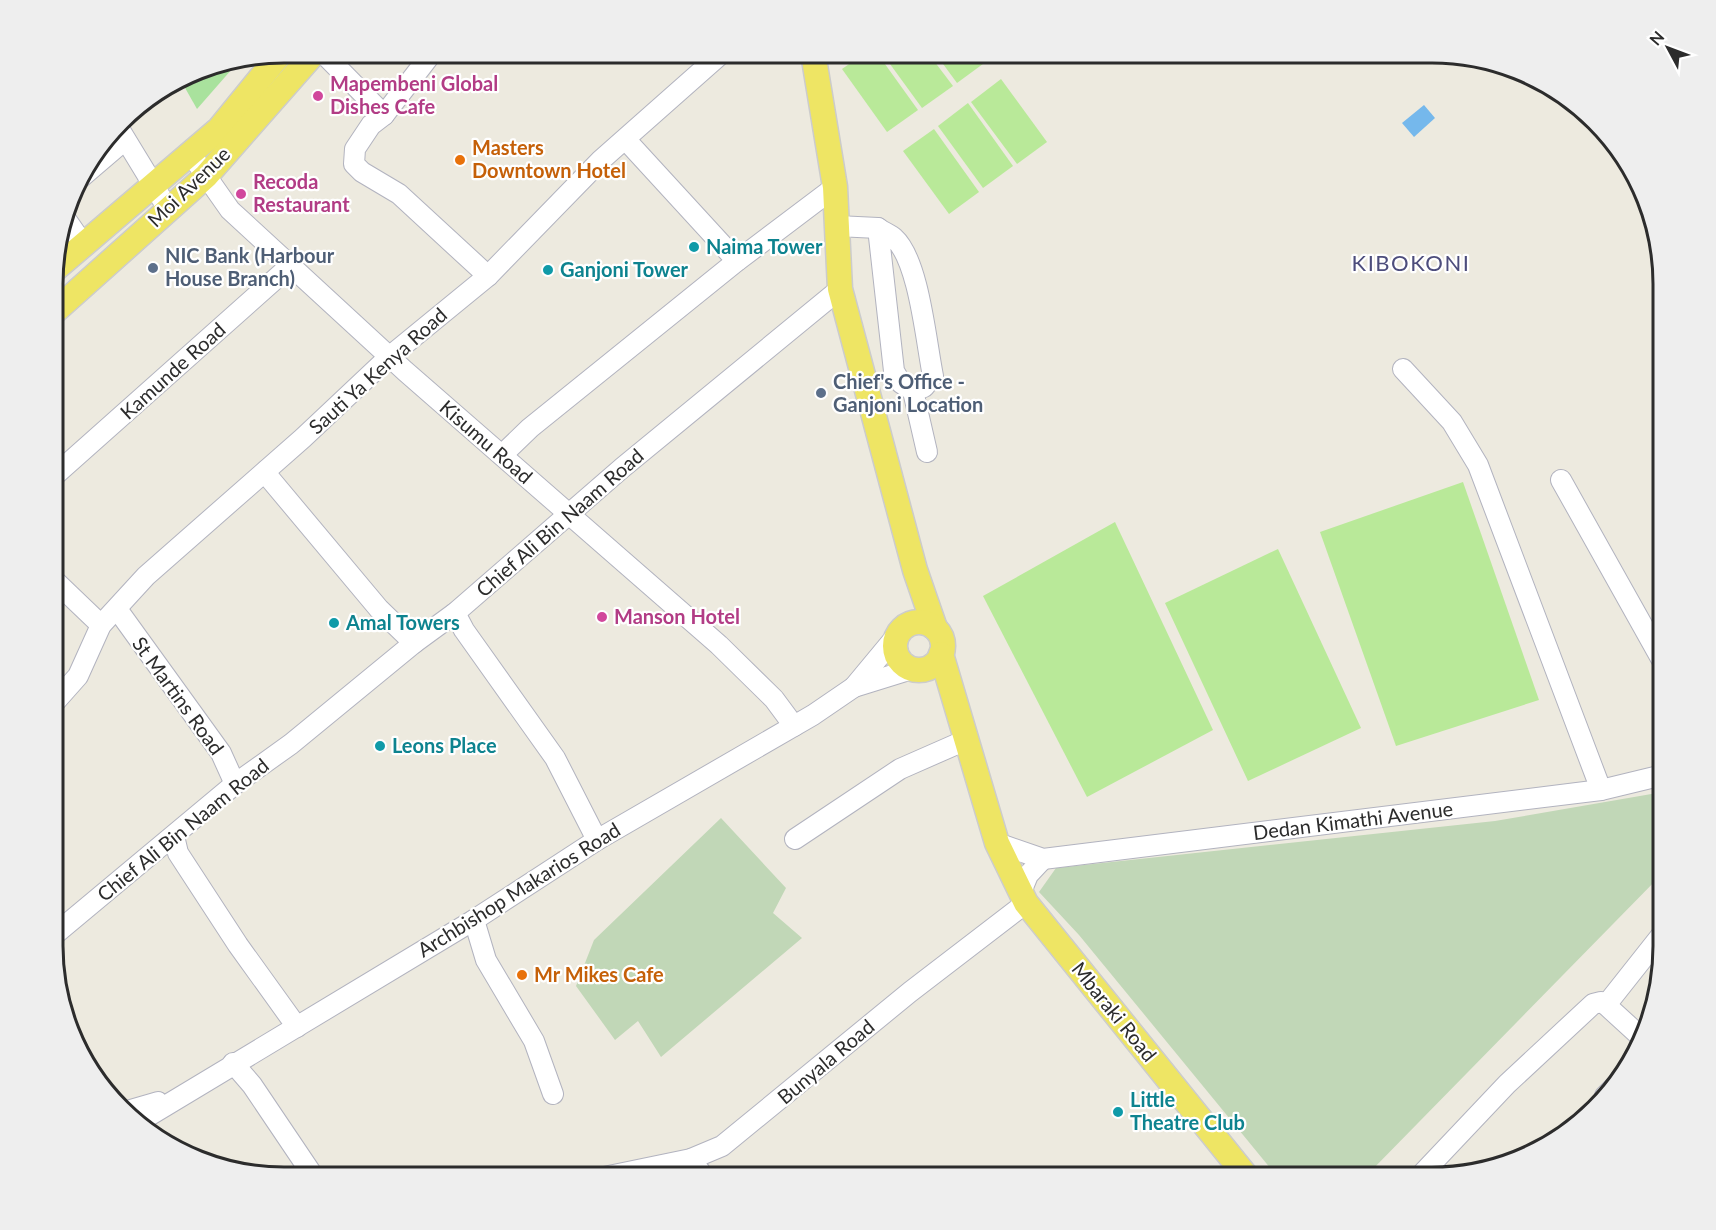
<svg xmlns="http://www.w3.org/2000/svg" width="1716" height="1230" font-family="Lato,sans-serif">
	<style>
		.green { fill: #a9e29d }
		.cemetery { fill: #c1d7b7 }
		.pitch { fill: #b9e999 }
		.water { fill: #75b8ec }
		.lines { fill: none; stroke-linecap: round; stroke-linejoin: round }
		.minor-casing { stroke: #b2b3bf; stroke-width: 22 }
		.major-casing { stroke: #ccc; stroke-width: 27 }
		.minor { stroke: #fff; stroke-width: 20 }
		.major { stroke: #eee564; stroke-width: 24 }
		.rail { stroke: #a2a2b6; stroke-width: 4.5 }
		.hotel-dot { fill: #d1479c; stroke: #fff; stroke-width: 2 }
		.food-dot { fill: #e8710a; stroke: #fff; stroke-width: 2 }
		.culture-dot { fill: #0f9aa8; stroke: #fff; stroke-width: 2 }
		.service-dot { fill: #5c6f8a; stroke: #fff; stroke-width: 2 }
		.labels { text-anchor: middle; stroke-width: 4.5; stroke-linejoin: round; paint-order: stroke }
		.hotel-label { font-size: 20px; font-weight: bold; fill: #b23c85; stroke: #fff; text-anchor: start }
		.food-label { font-size: 20px; font-weight: bold; fill: #c56008; stroke: #fff; text-anchor: start }
		.street-label { font-size: 20px; fill: #2c2c2c; stroke: #fff }
		.culture-label { font-size: 20px; font-weight: bold; fill: #0d838f; stroke: #fff; text-anchor: start }
		.service-label { font-size: 20px; font-weight: bold; fill: #4e5e75; stroke: #fff; text-anchor: start }
		.quarter-label { font-size: 22px; letter-spacing: 1.5px; fill: #4d4d7c; stroke: #fff }
		.rim { fill: none; stroke: #2c2c2c; stroke-width: 3 }
	</style>
	<rect width="100%" height="100%" fill="#edeadf"/>
	<!-- green -->
	<polygon class="green" points="239,61 197,109 180,79 196,70"/>
	<!-- cemetery -->
	<g class="cemetery">
		<polygon points="1663,792 1663,873 1370,1172 1359,1177 1282,1177 1276,1175 1079,935 1039,892 1056,868 1495,821"/>
		<polygon points="721,818 786,888 773,913 802,938 661,1057 638,1021 615,1040 576,986 594,940"/>
	</g>
	<!-- pitch -->
	<g class="pitch">
		<polygon points="865,53 877,53 918,110 887,132 842,69"/>
		<polygon points="882,53 928,53 953,86 922,108"/>
		<polygon points="935,53 981,53 987,61 957,83"/>
		<polygon points="1001,79 1047,142 1017,164 971,102"/>
		<polygon points="968,103 1013,166 983,188 938,126"/>
		<polygon points="934,129 979,192 949,214 903,151"/>
		<polygon points="1463,482 1539,700 1396,746 1320,532"/>
		<polygon points="1115,522 1213,730 1087,797 983,596"/>
		<polygon points="1278,549 1361,728 1248,781 1165,603"/>
	</g>
	<!-- water -->
	<polygon class="water" points="1424,105 1435,118 1414,137 1402,123"/>
	<g class="lines">
		<defs>
			<g id="minor">
				<polyline points="323,53 384,115"/>
				<polyline points="432,53 384,115 371,125 355,149 354,164 362,172 399,194 488,276"/>
				<polyline points="118,127 168,209"/>
				<polyline points="626,140 737,261"/>
				<polyline points="190,153 230,210 405,371 719,645 774,699 794,726"/>
				<polyline points="77,181 125,140"/>
				<polyline points="65,218 83,244"/>
				<polyline points="837,226 878,228"/>
				<path d="M878,228C883,232 890,234 894,238C919,260 926,342 933,376L924,387L913,391L901,383L894,371Z"/>
				<polyline points="1403,369 1452,422 1478,465 1601,790"/>
				<polyline points="913,391 927,452"/>
				<polyline points="502,455 530,428 737,261 835,187"/>
				<polyline points="267,470 266,474 379,609 414,643"/>
				<polyline points="54,476 290,266"/>
				<polyline points="1561,480 1663,662"/>
				<polyline points="54,580 101,625"/>
				<polyline points="117,609 221,753 235,784"/>
				<polyline points="455,613 464,630 555,758 597,840"/>
				<polyline points="854,687 912,669"/>
				<polyline points="54,703 78,676 101,625 146,576 303,438 389,357 488,276 601,160 722,53"/>
				<polyline points="174,836 178,853 238,945 297,1027"/>
				<polyline points="795,839 900,769 966,740"/>
				<polyline points="997,843 1043,859 1601,790 1663,775"/>
				<polyline points="1021,892 1028,875 1043,859"/>
				<polyline points="474,920 486,960 534,1041 553,1094"/>
				<polyline points="54,935 235,784 291,744 414,643 455,613 622,468 840,289"/>
				<polyline points="1606,1005 1663,933"/>
				<polyline points="233,1063 252,1085 314,1177"/>
				<polyline points="1605,1096 1617,1084"/>
				<polyline points="127,1111 158,1102"/>
				<polyline points="137,1123 474,920 597,840 813,715 854,687 898,634"/>
				<polyline points="691,1159 704,1177"/>
				<polyline points="604,1177 691,1159 722,1146 910,992 1026,903"/>
				<polyline points="1419,1177 1507,1084 1593,1004 1601,1002 1606,1005 1642,1038"/>
			</g>
			<g id="major">
				<polyline points="813,53 835,187 840,289 915,570 935,628"/>
				<polyline points="54,270 219,129 281,53"/>
				<polyline points="54,312 206,176 314,53"/>
				<circle cx="919" cy="646" r="24"/>
				<polyline points="941,654 997,843 1026,903 1247,1177"/>
			</g>
		</defs>
		<!-- minor casing -->
		<use href="#minor" class="minor-casing"/>
		<!-- major casing -->
		<use href="#major" class="major-casing"/>
		<!-- minor -->
		<use href="#minor" class="minor"/>
		<!-- major -->
		<use href="#major" class="major"/>
		<!-- rail -->
		<polyline class="rail" points="654,1177 743,1169 801,1177"/>
	</g>
	<!-- markers -->
	<g class="hotel-dot">
		<circle cx="318" cy="96" r="6"/>
		<circle cx="241" cy="194" r="6"/>
		<circle cx="602" cy="617" r="6"/>
	</g>
	<g class="food-dot">
		<circle cx="460" cy="160" r="6"/>
		<circle cx="522" cy="975" r="6"/>
	</g>
	<g class="culture-dot">
		<circle cx="694" cy="247" r="6"/>
		<circle cx="548" cy="270" r="6"/>
		<circle cx="334" cy="623" r="6"/>
		<circle cx="380" cy="746" r="6"/>
		<circle cx="1118" cy="1112" r="6"/>
	</g>
	<g class="service-dot">
		<circle cx="153" cy="268" r="6"/>
		<circle cx="821" cy="393" r="6"/>
	</g>
	<g class="labels">
		<!-- hotel labels -->
		<g class="hotel-label">
			<text x="330" y="91">Mapembeni Global<tspan x="330" dy="23">Dishes Cafe</tspan></text>
			<text x="253" y="189">Recoda<tspan x="253" dy="23">Restaurant</tspan></text>
			<text x="614" y="624">Manson Hotel</text>
		</g>
		<!-- food labels -->
		<g class="food-label">
			<text x="472" y="155">Masters<tspan x="472" dy="23">Downtown Hotel</tspan></text>
			<text x="534" y="982">Mr Mikes Cafe</text>
		</g>
		<!-- street labels -->
		<g class="street-label">
			<text transform="translate(189 187) rotate(-44)" y="7">Moi Avenue</text>
			<text transform="translate(173 371) rotate(-42)" y="7">Kamunde Road</text>
			<text transform="translate(378 371) rotate(-42)" y="7">Sauti Ya Kenya Road</text>
			<text transform="translate(486 442) rotate(41)" y="7">Kisumu Road</text>
			<text transform="translate(560 523) rotate(-41)" y="7">Chief Ali Bin Naam Road</text>
			<text transform="translate(178 696) rotate(54)" y="7">St Martins Road</text>
			<text transform="translate(1353 821) rotate(-7)" y="7">Dedan Kimathi Avenue</text>
			<text transform="translate(183 830) rotate(-39)" y="7">Chief Ali Bin Naam Road</text>
			<text transform="translate(519 890) rotate(-32)" y="7">Archbishop Makarios Road</text>
			<text transform="translate(1114 1012) rotate(51)" y="7">Mbaraki Road</text>
			<text transform="translate(826 1062) rotate(-40)" y="7">Bunyala Road</text>
		</g>
		<!-- culture labels -->
		<g class="culture-label">
			<text x="706" y="254">Naima Tower</text>
			<text x="560" y="277">Ganjoni Tower</text>
			<text x="346" y="630">Amal Towers</text>
			<text x="392" y="753">Leons Place</text>
			<text x="1130" y="1107">Little<tspan x="1130" dy="23">Theatre Club</tspan></text>
		</g>
		<!-- service labels -->
		<g class="service-label">
			<text x="165" y="263">NIC Bank (Harbour<tspan x="165" dy="23">House Branch)</tspan></text>
			<text x="833" y="389">Chief's Office -<tspan x="833" dy="23">Ganjoni Location</tspan></text>
		</g>
		<!-- quarter labels -->
		<g class="quarter-label">
			<text x="1411" y="271">KIBOKONI</text>
		</g>
	</g>
	<!-- crop -->
	<path d="M0 0H1716V1230H0ZM284 63H1432A221 221 0 0 1 1653 284V946A221 221 0 0 1 1432 1167H284A221 221 0 0 1 63 946V284A221 221 0 0 1 284 63Z" fill="#eee" fill-rule="evenodd"/>
	<path class="rim" d="M284 63H1432A221 221 0 0 1 1653 284V946A221 221 0 0 1 1432 1167H284A221 221 0 0 1 63 946V284A221 221 0 0 1 284 63Z"/>
	<!-- north arrow -->
	<g transform="translate(1668 48) rotate(311)" stroke="#ffffff" stroke-width="4.5" paint-order="stroke">
	<path d="M0-4.5L10 22L0 15L-10 22Z" fill="#2c2c2c"/>
	<text y="-9" font-size="16" font-weight="bold" text-anchor="middle" fill="#2c2c2c">N</text>
	</g>
</svg>
